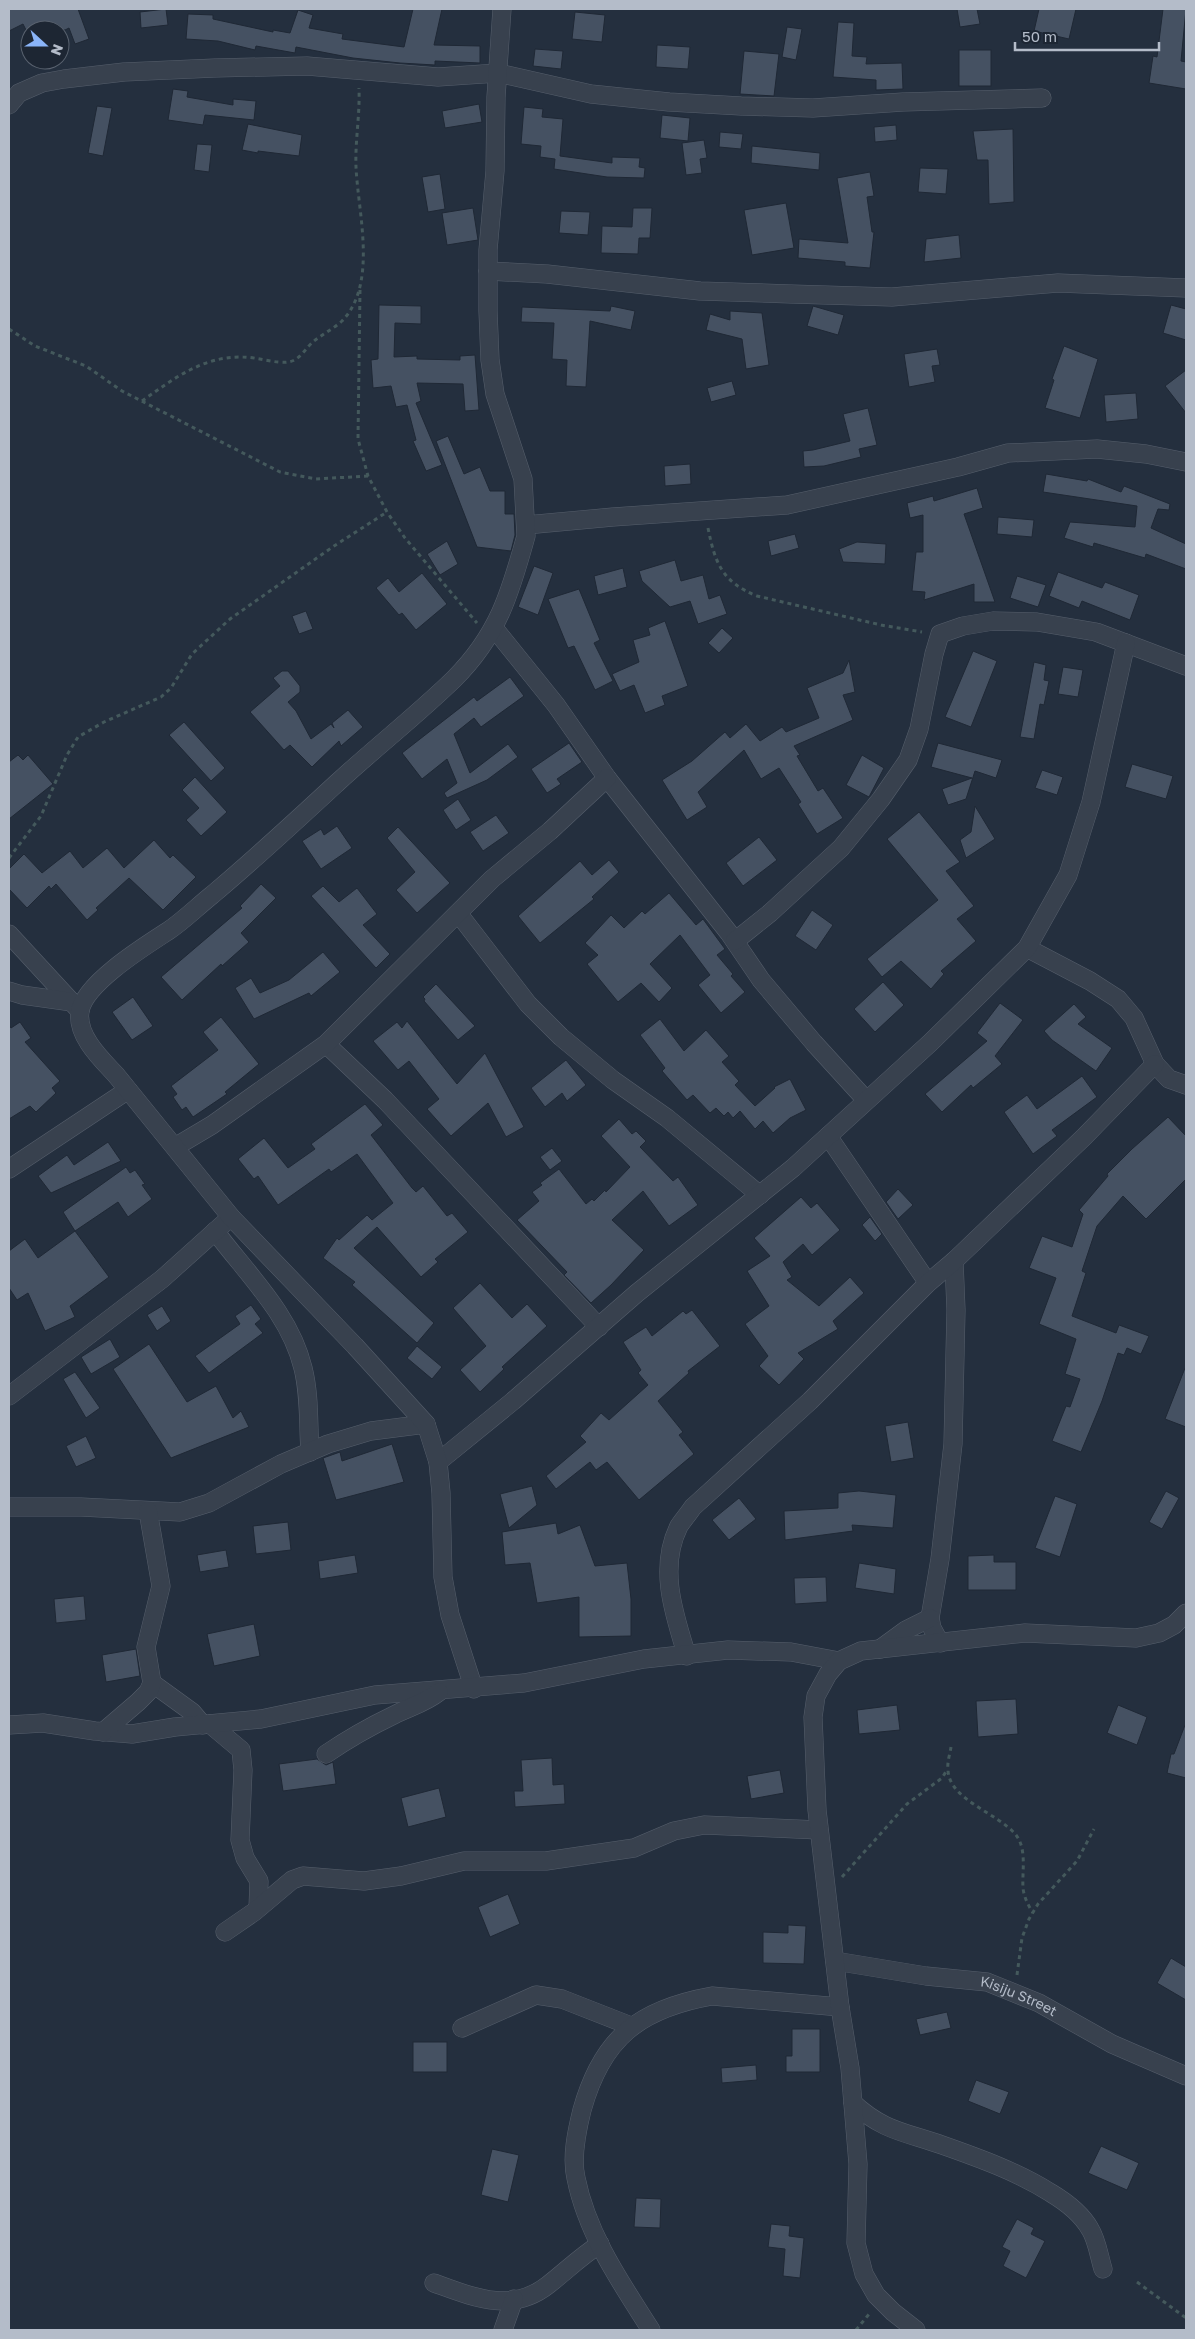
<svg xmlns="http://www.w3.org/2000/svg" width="1195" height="2339" font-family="'Golos Text',sans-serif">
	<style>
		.building { fill: #455162; stroke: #1f2835 }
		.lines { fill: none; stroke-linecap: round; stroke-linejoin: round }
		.minor-casing { stroke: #565f6c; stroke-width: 19 }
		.path { stroke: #44595c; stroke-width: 3; stroke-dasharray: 4 4; stroke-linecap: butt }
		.minor { stroke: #38414e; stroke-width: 18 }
		.labels { text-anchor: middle; stroke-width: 4; stroke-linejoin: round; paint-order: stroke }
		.street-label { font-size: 14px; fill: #b4bcc9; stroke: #1d2633 }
	</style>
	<rect width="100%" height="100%" fill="#242f3e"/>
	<!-- building -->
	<g class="building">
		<polygon points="9,9 78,9 89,39 75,44 69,28 65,30 26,30 23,24 9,31"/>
		<polygon points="166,9 168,25 141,28 140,12"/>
		<polygon points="413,9 442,9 434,45 480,46 480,63 435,61 435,65 400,63 353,58 296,47 295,53 256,46 255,50 218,41 186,39 188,14 213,15 213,19 273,32 273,30 290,33 298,10 313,15 309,28 343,34 342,39 404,47"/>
		<polygon points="957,9 977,9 980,24 960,27"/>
		<polygon points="1039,9 1076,9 1069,39 1034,31"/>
		<polygon points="1163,9 1186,9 1181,61 1186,62 1186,89 1149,83 1153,56 1157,57"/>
		<polygon points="575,12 605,15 602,42 572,39"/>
		<polygon points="838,22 854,23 852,56 867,57 866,64 902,63 903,89 876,90 876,80 833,77"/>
		<polygon points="787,27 802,29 796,60 782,57"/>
		<polygon points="657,45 690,47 688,69 656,67"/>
		<polygon points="535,49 563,51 561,69 533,66"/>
		<rect x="959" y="50" width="32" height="36"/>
		<polygon points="744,51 779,54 774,96 740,94"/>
		<polygon points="173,89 188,91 187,97 233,105 233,99 256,101 254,120 205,115 203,125 168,120"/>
		<polygon points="479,104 482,122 445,128 442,111"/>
		<polygon points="97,106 112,108 103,156 88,153"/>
		<polygon points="524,107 543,109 542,117 563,119 560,156 612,163 612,157 640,158 639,167 645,168 644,178 607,177 554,169 555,159 540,157 541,146 521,144"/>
		<polygon points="662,115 690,118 688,141 660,138"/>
		<polygon points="248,124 302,135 299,156 258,151 258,153 242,150"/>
		<polygon points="896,125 897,140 875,142 874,127"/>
		<polygon points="1013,129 1014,202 989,204 988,160 977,160 973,131"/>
		<polygon points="720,132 743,134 741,149 719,147"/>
		<polygon points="704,140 707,158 700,159 702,173 686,175 682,143"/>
		<polygon points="197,144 212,145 209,172 194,170"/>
		<polygon points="752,146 820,153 819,170 751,163"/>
		<polygon points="920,168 948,169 946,194 918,192"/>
		<polygon points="870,172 874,196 867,197 872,232 874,232 870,268 845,266 845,262 798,258 799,239 848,243 837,178"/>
		<polygon points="440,174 445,209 428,212 422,177"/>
		<polygon points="786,203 794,248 752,255 744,210"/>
		<polygon points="473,208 478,240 447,245 442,213"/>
		<polygon points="633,208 652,208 650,238 639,238 638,254 601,253 602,226 632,227"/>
		<polygon points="561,211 590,212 588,235 559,233"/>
		<polygon points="959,235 961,258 924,262 926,239"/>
		<polygon points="379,305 421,306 421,324 395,323 394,357 417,356 417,359 460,360 460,356 475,355 479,410 465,411 463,384 417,383 421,401 416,403 442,465 426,471 413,441 416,440 407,405 396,407 391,386 373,388 371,360 378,359"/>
		<polygon points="1171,305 1186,309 1186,340 1163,333"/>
		<polygon points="611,306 635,311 631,330 590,321 586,387 566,386 567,360 552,359 554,323 521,322 522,307 610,311"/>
		<polygon points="813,306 844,315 838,335 807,326"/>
		<polygon points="730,311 762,313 769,365 746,369 742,339 706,330 710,314 730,320"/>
		<polygon points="1064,346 1098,359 1080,418 1045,408 1054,380 1052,379"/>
		<polygon points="937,349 940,365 932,366 935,382 909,387 904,354"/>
		<polygon points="1186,370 1186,413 1165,386"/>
		<polygon points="732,381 736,395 711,402 707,388"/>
		<polygon points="1136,393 1138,419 1106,422 1104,395"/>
		<polygon points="868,408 877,445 859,449 861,457 824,466 804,467 803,451 813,450 850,441 843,414"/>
		<polygon points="448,436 464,474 480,467 490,491 505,491 505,514 514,514 515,535 511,551 477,547 436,441"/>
		<polygon points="690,464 691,484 665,486 664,466"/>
		<polygon points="1046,474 1087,481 1088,479 1121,492 1124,486 1170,504 1169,510 1158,509 1151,528 1186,544 1186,569 1146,554 1145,558 1094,543 1093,547 1064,538 1070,522 1135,527 1137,506 1043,492"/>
		<polygon points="977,488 983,508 964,514 995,602 974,602 974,584 924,600 925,592 912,591 916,552 923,552 923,515 910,518 907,503 933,496 934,501"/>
		<polygon points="998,517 1034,520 1032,537 997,534"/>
		<polygon points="795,534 799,548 771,556 768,541"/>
		<polygon points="447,541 458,564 440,575 427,554"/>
		<polygon points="857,542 886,544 885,564 843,562 839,549"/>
		<polygon points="675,560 681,581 703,575 709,599 720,595 727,614 698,624 690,601 670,607 642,581 639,571"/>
		<polygon points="534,566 553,573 538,615 518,607"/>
		<polygon points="623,568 627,587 598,595 594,576"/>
		<polygon points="1058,572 1102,588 1105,582 1139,595 1130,620 1082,601 1079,608 1049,596"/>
		<polygon points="422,573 447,604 416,630 402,613 399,615 376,588 388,578 399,592"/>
		<polygon points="1017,576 1046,585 1038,607 1010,598"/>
		<polygon points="579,589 600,640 594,643 613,681 595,690 574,646 568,648 548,599"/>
		<polygon points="306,611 313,629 299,634 292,616"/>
		<polygon points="665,621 688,686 662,696 665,705 645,713 634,685 620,691 612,674 639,662 633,640 650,635 648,628"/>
		<polygon points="722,628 733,638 719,653 708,643"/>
		<polygon points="973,651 997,661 971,727 945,717"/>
		<polygon points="849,660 855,692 843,695 853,720 794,746 800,755 797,756 818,791 823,788 843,818 817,834 798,804 801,802 779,768 761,779 744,750 698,792 707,807 687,820 662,780 692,761 725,732 730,738 746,724 760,741 782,727 786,732 819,718 807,688 843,673"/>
		<polygon points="1034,662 1046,665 1044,680 1049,681 1044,705 1040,704 1034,739 1020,737"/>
		<polygon points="1063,667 1083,670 1078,697 1058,694"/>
		<polygon points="282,671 288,671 300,686 300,692 288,702 296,711 311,739 331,724 334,728 332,723 348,710 363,727 341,746 339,741 312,767 290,745 284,750 250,712 280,686 273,678"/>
		<polygon points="510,677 524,696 481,727 474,718 454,734 470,773 508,744 518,757 487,780 447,798 444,793 457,783 447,759 422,779 402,753 474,697 477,701"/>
		<polygon points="184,722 225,768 211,781 169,735"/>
		<polygon points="569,743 582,762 557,779 561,784 547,793 531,769"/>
		<polygon points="938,743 1002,760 996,778 975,771 966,799 948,805 942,789 972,778 931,767"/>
		<polygon points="18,755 23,760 28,755 53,784 9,819 9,762"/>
		<polygon points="862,755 884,768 869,797 846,785"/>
		<polygon points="1132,764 1173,776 1166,799 1125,787"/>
		<polygon points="1042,770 1063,777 1057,795 1035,788"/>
		<polygon points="195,777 227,812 201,836 186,820 199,808 182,790"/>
		<polygon points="458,799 471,820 456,830 443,810"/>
		<polygon points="975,806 995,839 966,858 960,840 971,832"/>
		<polygon points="919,812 960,862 946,871 974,906 957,919 976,941 941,971 944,974 931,989 901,961 882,977 867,959 938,900 887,839"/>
		<polygon points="496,815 509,833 483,851 470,832"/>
		<polygon points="337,826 352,848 321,869 302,841 321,829 324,835"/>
		<polygon points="398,827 450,883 417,913 396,890 415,872 387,838"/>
		<polygon points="759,837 777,860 743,886 726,863"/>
		<polygon points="154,840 170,858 173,855 196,877 163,910 129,878 96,908 98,910 87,920 56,884 51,889 49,886 27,908 9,889 9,869 24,854 42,873 70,851 83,868 107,848 124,868"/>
		<polygon points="609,860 619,872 592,897 594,899 540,943 518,916 580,861 592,875"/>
		<polygon points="261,884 276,898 241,933 249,942 222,966 221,964 182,1000 161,977 242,908 240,906"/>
		<polygon points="323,886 339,902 357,888 377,914 363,925 390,954 376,968 311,896"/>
		<polygon points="669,893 696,925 703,919 725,949 717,955 733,974 731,976 745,992 721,1013 698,985 710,975 680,935 650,964 672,988 659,1002 641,983 618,1002 587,964 598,955 585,943 611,915 624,928 642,911 645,914"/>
		<polygon points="812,910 833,925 816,950 795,936"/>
		<polygon points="323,952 340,972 311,996 309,993 254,1019 235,988 251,978 260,993 289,980"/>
		<polygon points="883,982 904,1005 875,1032 854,1009"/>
		<polygon points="436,984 475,1026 458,1040 424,1001 425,999 423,997"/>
		<polygon points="133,997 153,1026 132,1040 112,1012"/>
		<polygon points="1000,1003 1023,1020 995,1056 1002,1064 973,1088 971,1085 942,1112 925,1094 987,1041 977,1033"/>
		<polygon points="1074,1004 1086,1017 1078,1024 1112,1048 1096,1071 1052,1040 1044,1031"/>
		<polygon points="221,1017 259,1064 225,1092 227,1094 193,1117 186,1107 182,1110 173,1097 177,1094 171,1086 218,1050 203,1032"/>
		<polygon points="660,1019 684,1051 706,1030 729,1056 722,1062 739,1081 735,1085 755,1106 775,1088 774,1087 790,1079 806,1110 790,1118 773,1133 763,1121 755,1129 740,1111 733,1118 728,1112 724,1116 716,1108 710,1113 693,1095 687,1100 662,1071 665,1068 640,1035"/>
		<polygon points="407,1021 457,1084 485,1053 524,1127 506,1137 488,1103 451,1136 427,1109 439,1099 409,1061 398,1070 373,1041 397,1022 402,1028"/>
		<polygon points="20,1022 31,1038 25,1042 60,1081 52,1088 56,1093 36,1112 30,1106 9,1119 9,1025 11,1028"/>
		<polygon points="566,1060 586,1085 567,1101 562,1093 545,1107 531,1088"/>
		<polygon points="1082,1076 1097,1097 1052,1130 1057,1136 1033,1154 1004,1112 1027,1095 1037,1109"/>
		<polygon points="365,1104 383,1125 371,1135 412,1188 416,1192 423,1186 447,1216 452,1213 468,1232 435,1259 438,1262 421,1277 377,1227 354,1248 434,1323 417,1343 352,1285 355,1282 323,1258 337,1238 339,1240 367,1215 372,1220 393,1203 357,1154 331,1172 329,1169 278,1205 258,1176 254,1179 238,1159 264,1138 288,1168 315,1149 311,1144"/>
		<polygon points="1168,1117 1186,1136 1186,1179 1146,1219 1123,1196 1097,1226 1082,1271 1086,1273 1072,1316 1116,1333 1119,1325 1149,1336 1141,1354 1127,1348 1124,1355 1118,1353 1102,1401 1081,1452 1052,1441 1066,1406 1070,1407 1080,1379 1065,1374 1076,1339 1039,1324 1056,1278 1029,1268 1042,1236 1072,1247 1083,1214 1079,1210 1108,1176 1107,1174 1132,1149"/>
		<polygon points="619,1119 632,1134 636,1131 646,1141 640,1147 673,1181 678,1177 698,1205 669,1226 643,1191 612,1220 644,1250 611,1285 591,1303 564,1275 567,1272 517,1220 539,1201 532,1192 542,1185 540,1183 559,1169 586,1204 592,1199 594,1201 605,1190 606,1192 630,1167 601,1136"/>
		<polygon points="108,1142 121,1161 51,1193 38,1176 67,1155 74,1165"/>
		<polygon points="552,1148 562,1161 550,1170 540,1157"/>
		<polygon points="126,1167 130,1173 135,1170 145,1184 142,1185 152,1199 128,1217 118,1202 75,1231 63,1212"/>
		<polygon points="898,1189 913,1205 898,1219 886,1202"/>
		<polygon points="801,1197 811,1208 817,1203 840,1230 812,1255 803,1244 783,1262 792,1277 787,1280 819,1306 850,1277 864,1293 833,1321 838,1329 798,1353 804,1359 779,1385 759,1366 768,1356 745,1324 769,1306 747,1271 770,1256 754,1238"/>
		<polygon points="870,1217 882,1234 875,1241 862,1225"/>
		<polygon points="75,1231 109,1277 70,1306 75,1317 45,1331 28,1293 17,1300 9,1288 9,1251 25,1239 38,1258"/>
		<polygon points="480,1283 512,1318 527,1304 547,1326 502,1367 504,1369 480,1392 460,1370 486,1346 453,1308"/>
		<polygon points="251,1305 261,1319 255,1324 263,1333 209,1373 195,1356 240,1324 235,1316"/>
		<polygon points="162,1306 171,1321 157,1331 147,1315"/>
		<polygon points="692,1310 720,1346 688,1371 689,1373 658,1401 683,1432 679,1435 694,1454 639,1500 607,1462 596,1470 590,1462 556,1489 546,1476 586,1442 580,1436 601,1413 609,1420 648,1385 638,1373 641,1370 623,1342 646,1327 652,1336 683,1311 686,1314"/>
		<polygon points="110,1339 120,1357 91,1374 81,1357"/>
		<polygon points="149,1344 187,1402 216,1386 233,1418 241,1411 249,1427 171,1458 113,1369"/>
		<polygon points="417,1346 442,1367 432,1379 407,1358"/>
		<polygon points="1185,1368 1186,1368 1186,1427 1165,1419"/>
		<polygon points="75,1372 100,1408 86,1418 63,1379"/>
		<polygon points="908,1422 914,1458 891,1462 885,1426"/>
		<polygon points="86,1436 96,1458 76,1467 66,1446"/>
		<polygon points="392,1444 404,1482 336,1500 323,1458 340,1452 342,1461"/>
		<polygon points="532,1486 537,1505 509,1528 500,1494"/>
		<polygon points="859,1491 896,1495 893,1528 852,1525 853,1531 785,1540 784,1511 838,1508 838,1493"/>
		<polygon points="1166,1491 1179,1498 1162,1529 1149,1522"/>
		<polygon points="1055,1496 1077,1504 1060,1557 1035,1548"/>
		<polygon points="739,1498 756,1519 729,1540 712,1520"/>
		<polygon points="288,1522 291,1550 256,1554 253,1526"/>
		<polygon points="556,1523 558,1534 580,1525 595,1566 627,1563 631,1599 631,1636 579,1637 579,1597 537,1603 530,1563 505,1565 502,1532"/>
		<polygon points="226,1550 229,1567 200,1572 197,1555"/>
		<polygon points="355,1555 358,1573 320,1579 318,1561"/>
		<polygon points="994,1555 994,1562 1016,1562 1016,1590 968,1590 968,1556"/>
		<polygon points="859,1563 896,1569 894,1594 855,1588"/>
		<polygon points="826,1577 827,1602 795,1604 794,1578"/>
		<polygon points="84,1596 86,1620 56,1623 54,1599"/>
		<polygon points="254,1624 260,1656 214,1666 207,1634"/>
		<polygon points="136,1649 140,1676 106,1682 102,1655"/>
		<polygon points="1016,1699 1018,1734 978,1737 976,1701"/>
		<polygon points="897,1705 900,1730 859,1734 857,1710"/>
		<polygon points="1118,1705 1147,1717 1137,1745 1107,1733"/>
		<polygon points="1185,1725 1186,1725 1186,1778 1167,1773 1171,1754 1174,1754"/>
		<polygon points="552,1758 553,1785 564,1784 565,1804 515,1807 514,1791 523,1791 521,1760"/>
		<polygon points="317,1759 326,1765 333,1762 336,1784 283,1791 279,1764"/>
		<polygon points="780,1770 784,1793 751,1799 747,1776"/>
		<polygon points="439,1788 446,1817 408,1827 401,1798"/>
		<polygon points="508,1894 520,1924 490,1937 478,1907"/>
		<polygon points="788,1925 806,1926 804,1964 763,1963 763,1932 788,1933"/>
		<polygon points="1171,1958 1186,1967 1186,2000 1157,1983"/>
		<polygon points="947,2012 951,2028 920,2035 916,2019"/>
		<polygon points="792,2029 820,2029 820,2072 786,2072 786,2056 792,2056"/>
		<rect x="413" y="2042" width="34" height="30"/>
		<polygon points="756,2065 757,2080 722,2083 721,2068"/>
		<polygon points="976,2080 1009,2092 1000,2114 968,2101"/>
		<polygon points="1101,2146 1139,2163 1127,2190 1088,2173"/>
		<polygon points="492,2149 519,2155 508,2202 481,2195"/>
		<polygon points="636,2198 661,2199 660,2228 634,2227"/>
		<polygon points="1017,2219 1034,2228 1031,2234 1045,2241 1026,2278 1003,2266 1010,2251 1002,2247"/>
		<polygon points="771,2224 790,2226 789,2236 804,2238 800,2278 783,2276 785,2249 768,2247"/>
	</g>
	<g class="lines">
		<defs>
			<g id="minor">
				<polyline points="9,105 19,93 42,83 64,79 124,72 215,68 307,66 438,77 498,73 591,94 669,102 741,106 813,108 903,102 1042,98"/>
				<polyline points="488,271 547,274 700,291 791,294 892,297 1058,283 1186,288"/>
				<polyline points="526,525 613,517 787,505 958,467 1008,453 1097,449 1146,454 1186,462"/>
				<polyline points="494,628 556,705 607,778 729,933 761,980 814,1043 866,1100"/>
				<polyline points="458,913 528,1004 561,1037 613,1080 667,1118 760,1195"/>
				<polyline points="9,934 80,1011"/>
				<polyline points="735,941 770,913 841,848 881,799 908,760 919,729 934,654 940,634 963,626 993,621 1037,622 1096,632 1186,666"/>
				<polyline points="1027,948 1090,981 1118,999 1134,1018 1155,1064 1169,1079 1186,1085"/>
				<polyline points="9,991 22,995 72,1002"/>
				<polyline points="326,1044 385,1100 599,1327"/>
				<polyline points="828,1136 928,1283"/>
				<polyline points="175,1147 212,1125 326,1044 492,879 550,831 607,778"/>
				<polyline points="9,1169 128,1090"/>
				<path d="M215,1231C247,1274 290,1314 303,1368C310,1396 308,1424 310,1452"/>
				<polyline points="9,1396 162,1279 231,1217"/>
				<polyline points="438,1462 513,1401 637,1293 793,1168 930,1043 1027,948 1068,875 1091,802 1126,643"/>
				<polyline points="9,1507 81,1507 180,1512 209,1503 281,1464 328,1444 371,1431 426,1424"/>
				<polyline points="940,1643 932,1628 930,1618 940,1559 953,1444 956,1310 954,1261"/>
				<polyline points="880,1649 906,1630 930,1618"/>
				<path d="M687,1656C674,1614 658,1568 679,1526C683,1520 689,1513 693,1507L810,1401L928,1283L954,1261L1084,1137L1155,1064"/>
				<polyline points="152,1683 192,1712 203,1725"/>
				<path d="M474,1689L450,1615L443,1577L441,1493L438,1462L426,1424L355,1346L231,1217L116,1075C102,1060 76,1036 80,1011C85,983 145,946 168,931C183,921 197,907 212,895C255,859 297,820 338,782C376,747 417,715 454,679C498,635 510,594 526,536L523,479L495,394L490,360L488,311V250L495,171L496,97L502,9"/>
				<polyline points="210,1724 241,1750 243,1770 240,1840 245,1858 259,1881 258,1908"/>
				<polyline points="9,1725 43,1723 95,1731 132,1734 175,1727 261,1719 375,1695 524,1683 644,1659 728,1650 791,1652 839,1661"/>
				<polyline points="103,1732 138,1702 148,1692 152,1683 146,1647 161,1586 148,1511"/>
				<path d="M326,1754C348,1739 371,1726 394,1715C410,1707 425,1703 439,1692"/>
				<polyline points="225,1932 254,1912 292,1880 303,1876 364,1881 401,1876 464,1861 546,1861 634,1848 674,1831 704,1825 819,1830"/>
				<path id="s1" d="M835,1961L926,1976L987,1982L1039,2003L1112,2044L1186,2076"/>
				<polyline points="462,2028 536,1995 562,1999 631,2026"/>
				<path d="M853,2103C883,2131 905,2132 942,2145C979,2158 1018,2172 1051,2193C1066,2202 1081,2213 1090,2229C1097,2240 1099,2256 1103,2269"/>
				<path d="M434,2283C473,2297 511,2314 548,2285C566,2271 581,2256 600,2244"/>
				<polyline points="503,2330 514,2299"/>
				<path d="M651,2330C621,2283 587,2234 576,2178C571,2157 577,2130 582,2110C602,2038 639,2009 712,1996L840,2007"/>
				<polyline points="916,2330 893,2312 876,2295 864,2274 856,2243 858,2164 850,2068 840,2007 817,1810 813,1717 816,1696 828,1674 839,1661 861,1651 1025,1633 1136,1638 1159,1633 1174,1625 1186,1613"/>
			</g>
		</defs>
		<!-- minor casing -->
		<use href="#minor" class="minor-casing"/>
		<!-- path -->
		<g class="path">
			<polyline points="360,290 358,439 368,476 387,512 405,538 477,623"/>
			<polyline points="9,329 35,346 86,366 122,391 280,472 316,479 368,476"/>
			<path d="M142,401C173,379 203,356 243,357C257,357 276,364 288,362C300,361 306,347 314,341C323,334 333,329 342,321C378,284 358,213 356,167C355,141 360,115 359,88"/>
			<path d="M708,528C715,563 722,582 757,596L881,625L922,632"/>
			<polyline points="9,858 41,816 67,755 78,737 104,722 161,697 171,688 192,654 230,619 334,546 387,512"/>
			<path d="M951,1747C950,1754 947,1762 948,1770C949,1800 998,1813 1016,1835C1027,1849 1022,1871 1023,1888C1024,1897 1028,1905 1033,1913"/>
			<polyline points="842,1877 907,1804 942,1778 947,1770"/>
			<polyline points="1017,1975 1022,1938 1029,1919 1038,1904 1077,1861 1094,1829"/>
			<polyline points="1137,2282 1186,2318"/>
			<polyline points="856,2330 870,2313"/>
		</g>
		<!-- minor -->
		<use href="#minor" class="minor"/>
	</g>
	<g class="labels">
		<!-- street labels -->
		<g class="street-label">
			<text dy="5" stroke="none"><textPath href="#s1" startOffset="188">Kisiju Street</textPath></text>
		</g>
	</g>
	<!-- border -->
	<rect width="1195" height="2339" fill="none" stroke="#b4bcc9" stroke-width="20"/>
	<!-- north arrow -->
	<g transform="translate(45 45) rotate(111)"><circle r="24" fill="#1d2633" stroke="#59626f"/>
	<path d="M0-4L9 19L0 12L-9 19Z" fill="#8ab4f8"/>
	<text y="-8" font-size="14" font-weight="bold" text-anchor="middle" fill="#b4bcc9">N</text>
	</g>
	<!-- scale -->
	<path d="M1015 42v8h144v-8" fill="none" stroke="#b4bcc9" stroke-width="2.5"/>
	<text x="1022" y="42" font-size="15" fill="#b4bcc9" stroke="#1d2633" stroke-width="4" paint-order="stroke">50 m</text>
</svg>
